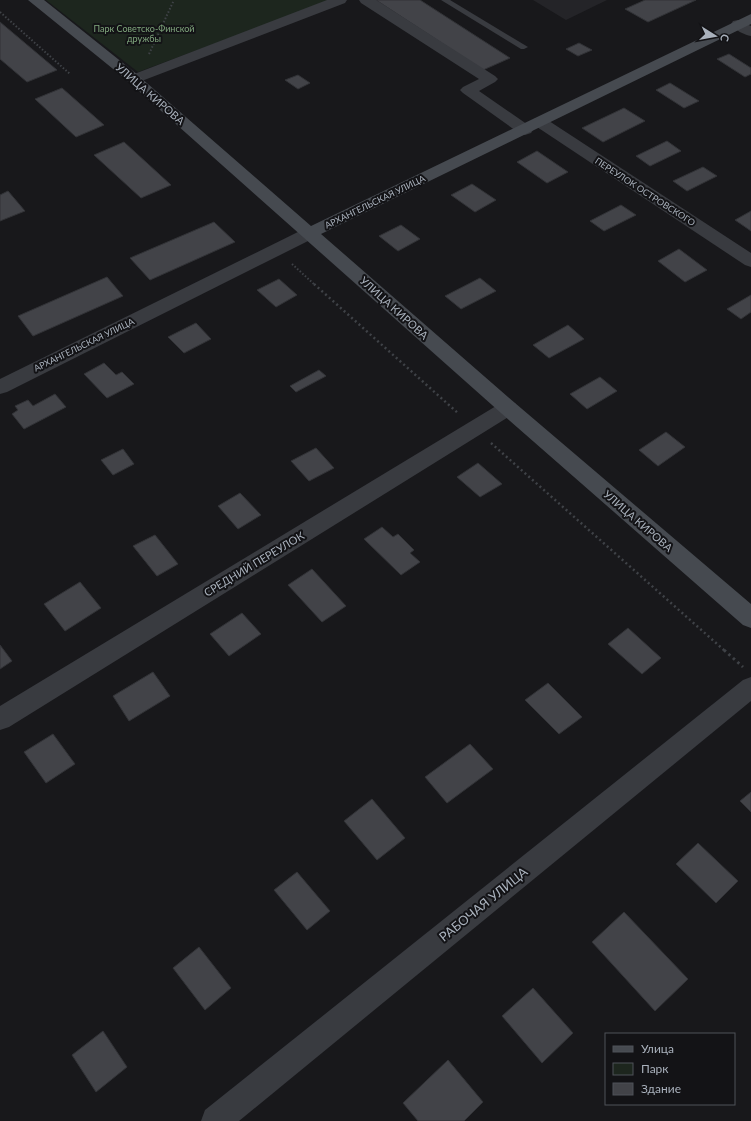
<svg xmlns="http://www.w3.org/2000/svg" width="751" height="1121" font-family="Lato,sans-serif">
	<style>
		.built { fill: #242428 }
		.green { fill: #1d261e }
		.building { fill: #424348; stroke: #323337 }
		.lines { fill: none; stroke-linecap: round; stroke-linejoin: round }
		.path-far2 { stroke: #3f4247; stroke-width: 2; stroke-dasharray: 1.5 2; stroke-linecap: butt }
		.path-far1 { stroke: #3f4247; stroke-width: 2.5; stroke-dasharray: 2 3; stroke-linecap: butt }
		.path { stroke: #3f4247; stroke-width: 3; stroke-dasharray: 2.5 3.5; stroke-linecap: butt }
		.lane { fill: #393b40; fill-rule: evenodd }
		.street { fill: #393b40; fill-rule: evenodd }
		.secondary { fill: #464a50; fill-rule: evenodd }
		.labels { text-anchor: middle; stroke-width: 4; stroke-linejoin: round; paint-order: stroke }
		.far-park-label { font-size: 9px; fill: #81a87e; stroke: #131316 }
		.far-street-label { font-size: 9px; fill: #a9b1bc; stroke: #131316 }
		.street-label { font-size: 11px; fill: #a9b1bc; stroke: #131316 }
		.near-street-label { font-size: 13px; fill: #a9b1bc; stroke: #131316 }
	</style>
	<rect width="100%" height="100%" fill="#18181b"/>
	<!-- built -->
	<polygon class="built" points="533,0 607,0 566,20"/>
	<!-- green -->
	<polygon class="green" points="46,0 333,0 138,72"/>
	<!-- building -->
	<g class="building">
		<polygon points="376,0 420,0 510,58 483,70"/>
		<polygon points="645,0 696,0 648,22 625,9"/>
		<polygon points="0,22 57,70 27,82 0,59"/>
		<polygon points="579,43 592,50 578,56 566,49"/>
		<polygon points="729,54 751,68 751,74 745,77 717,59"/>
		<polygon points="298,75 310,83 298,89 285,80"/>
		<polygon points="670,83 699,101 684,108 656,90"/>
		<polygon points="62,88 104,125 76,137 35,99"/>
		<polygon points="624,108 645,121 603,142 582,128"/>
		<polygon points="667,141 681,151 650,166 636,156"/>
		<polygon points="124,142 171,185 141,198 94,155"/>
		<polygon points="537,151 568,172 547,183 517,162"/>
		<polygon points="703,167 717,176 687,191 673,181"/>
		<polygon points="472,184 496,200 475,212 451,195"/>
		<polygon points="8,191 25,211 0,221 0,195"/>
		<polygon points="621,205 636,215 604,231 590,221"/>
		<polygon points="751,211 751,231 735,220"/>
		<polygon points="214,222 235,242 150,280 130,258"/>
		<polygon points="401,225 420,239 398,251 379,236"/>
		<polygon points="679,249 707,270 685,282 658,261"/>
		<polygon points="107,277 123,296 33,336 18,316"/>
		<polygon points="480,278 496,291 461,309 445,296"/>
		<polygon points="279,279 297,295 276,307 257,290"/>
		<polygon points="751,295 751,312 741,319 727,309"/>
		<polygon points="196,323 211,339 184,353 168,337"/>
		<polygon points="568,325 584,339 549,358 533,345"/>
		<polygon points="104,363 116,375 122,372 134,384 107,398 84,374"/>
		<polygon points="319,370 326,376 296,392 290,386"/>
		<polygon points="600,377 617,391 587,409 570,394"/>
		<polygon points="55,394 66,407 24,429 12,414 18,410 15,406 28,400 33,406"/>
		<polygon points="666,432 685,447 658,466 639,450"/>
		<polygon points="316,448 334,468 309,481 291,461"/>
		<polygon points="123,449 134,464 113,475 101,460"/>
		<polygon points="478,463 502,484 480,497 457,477"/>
		<polygon points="240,493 261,515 238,529 218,506"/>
		<polygon points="382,527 393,537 398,534 414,550 410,553 420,562 401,575 364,539"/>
		<polygon points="155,535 178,564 157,576 133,546"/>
		<polygon points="312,569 346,606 322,622 288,585"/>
		<polygon points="80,582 101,608 65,631 44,604"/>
		<polygon points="242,613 261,634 229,656 210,634"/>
		<polygon points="628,628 661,658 642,674 608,644"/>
		<polygon points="0,645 12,661 0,669"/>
		<polygon points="153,672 170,696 129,721 113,696"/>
		<polygon points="548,683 582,717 559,734 525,700"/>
		<polygon points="53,734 75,764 46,783 24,752"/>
		<polygon points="470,744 493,769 447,803 425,777"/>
		<polygon points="751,792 751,812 740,801"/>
		<polygon points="372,799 405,838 377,860 344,821"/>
		<polygon points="698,843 738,881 716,903 676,864"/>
		<polygon points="297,872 330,911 307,930 274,890"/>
		<polygon points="624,912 688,979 655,1011 592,942"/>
		<polygon points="199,947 231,988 205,1010 173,968"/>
		<polygon points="533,988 573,1033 542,1063 502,1016"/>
		<polygon points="103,1031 127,1067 96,1092 72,1055"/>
		<polygon points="448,1060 483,1102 464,1121 418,1121 403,1103"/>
	</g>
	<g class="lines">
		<!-- path-far2 -->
		<g class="path-far2">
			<polyline points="0,12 70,74"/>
			<polyline points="149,54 174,0"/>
			<polyline points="292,264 315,285"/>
		</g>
		<!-- path-far1 -->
		<g class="path-far1">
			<polyline points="314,284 459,414"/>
			<polyline points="491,443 725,651"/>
		</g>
		<!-- path -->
		<polyline class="path" points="724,650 743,667"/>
		<!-- lane -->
		<polygon class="lane" points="441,0 450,0 528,47 524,49 521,49"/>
		<!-- street -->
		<g class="street">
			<polygon points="327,0 347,0 345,3 139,82 134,84 129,82 126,79 129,76"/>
			<polygon points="359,0 376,0 495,76 498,79 495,82 479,91 531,127 533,130 531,133 525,135 519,133 463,93 460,90 463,87 479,79 361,3"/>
			<path d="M738,20L751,26V36C744,35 735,30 731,24L733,21Z"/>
			<polygon points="540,117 546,119 751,253 751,267 745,265 534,125 532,122 534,119"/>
			<polygon points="310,227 316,229 319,233 316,237 7,392 0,394 0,379 304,229"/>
			<polygon points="508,401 515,403 518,408 515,413 9,727 0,730 0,706 501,403"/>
			<polygon points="751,677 751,701 239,1121 201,1121 205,1110 743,680"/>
		</g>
		<!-- secondary -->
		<polygon class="secondary" points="28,0 44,0 133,71 311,226 751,14 751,24 321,234 515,403 751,604 751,628 743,625 501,413 123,77"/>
	</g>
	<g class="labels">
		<!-- far-park labels -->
		<g class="far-park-label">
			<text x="144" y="32">Парк Советско-Финской<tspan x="144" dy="10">дружбы</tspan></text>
		</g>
		<!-- far-street labels -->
		<g class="far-street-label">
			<text transform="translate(645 192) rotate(33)" y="3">ПЕРЕУЛОК ОСТРОВСКОГО</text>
			<text transform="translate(375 202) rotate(-26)" y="3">АРХАНГЕЛЬСКАЯ УЛИЦА</text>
			<text transform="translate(84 345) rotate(-26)" y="3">АРХАНГЕЛЬСКАЯ УЛИЦА</text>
		</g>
		<!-- street labels -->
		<g class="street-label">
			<text transform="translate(150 94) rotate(41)" y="4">УЛИЦА КИРОВА</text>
			<text transform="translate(394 308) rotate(42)" y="4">УЛИЦА КИРОВА</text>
			<text transform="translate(638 521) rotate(41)" y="4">УЛИЦА КИРОВА</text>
			<text transform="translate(254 564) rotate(-31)" y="4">СРЕДНИЙ ПЕРЕУЛОК</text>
		</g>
		<!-- near-street labels -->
		<g class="near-street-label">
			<text transform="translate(483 904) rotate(-39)" y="5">РАБОЧАЯ УЛИЦА</text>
		</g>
	</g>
	<!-- legend -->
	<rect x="605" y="1033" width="130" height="72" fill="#131316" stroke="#4f5258"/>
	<rect x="613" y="1046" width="20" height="6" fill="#464a50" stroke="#4f5258"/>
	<text x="641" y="1053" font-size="12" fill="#a9b1bc">Улица</text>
	<rect x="613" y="1063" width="20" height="12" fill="#1d261e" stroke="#4f5258"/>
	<text x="641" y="1073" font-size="12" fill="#a9b1bc">Парк</text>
	<rect x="613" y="1083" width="20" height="12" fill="#424348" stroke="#4f5258"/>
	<text x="641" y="1093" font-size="12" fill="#a9b1bc">Здание</text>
	<!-- north arrow -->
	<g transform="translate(715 36) rotate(101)" stroke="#131316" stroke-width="3" paint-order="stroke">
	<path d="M0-3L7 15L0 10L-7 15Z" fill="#a9b1bc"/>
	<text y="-6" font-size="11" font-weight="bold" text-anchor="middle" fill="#a9b1bc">С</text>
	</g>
</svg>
